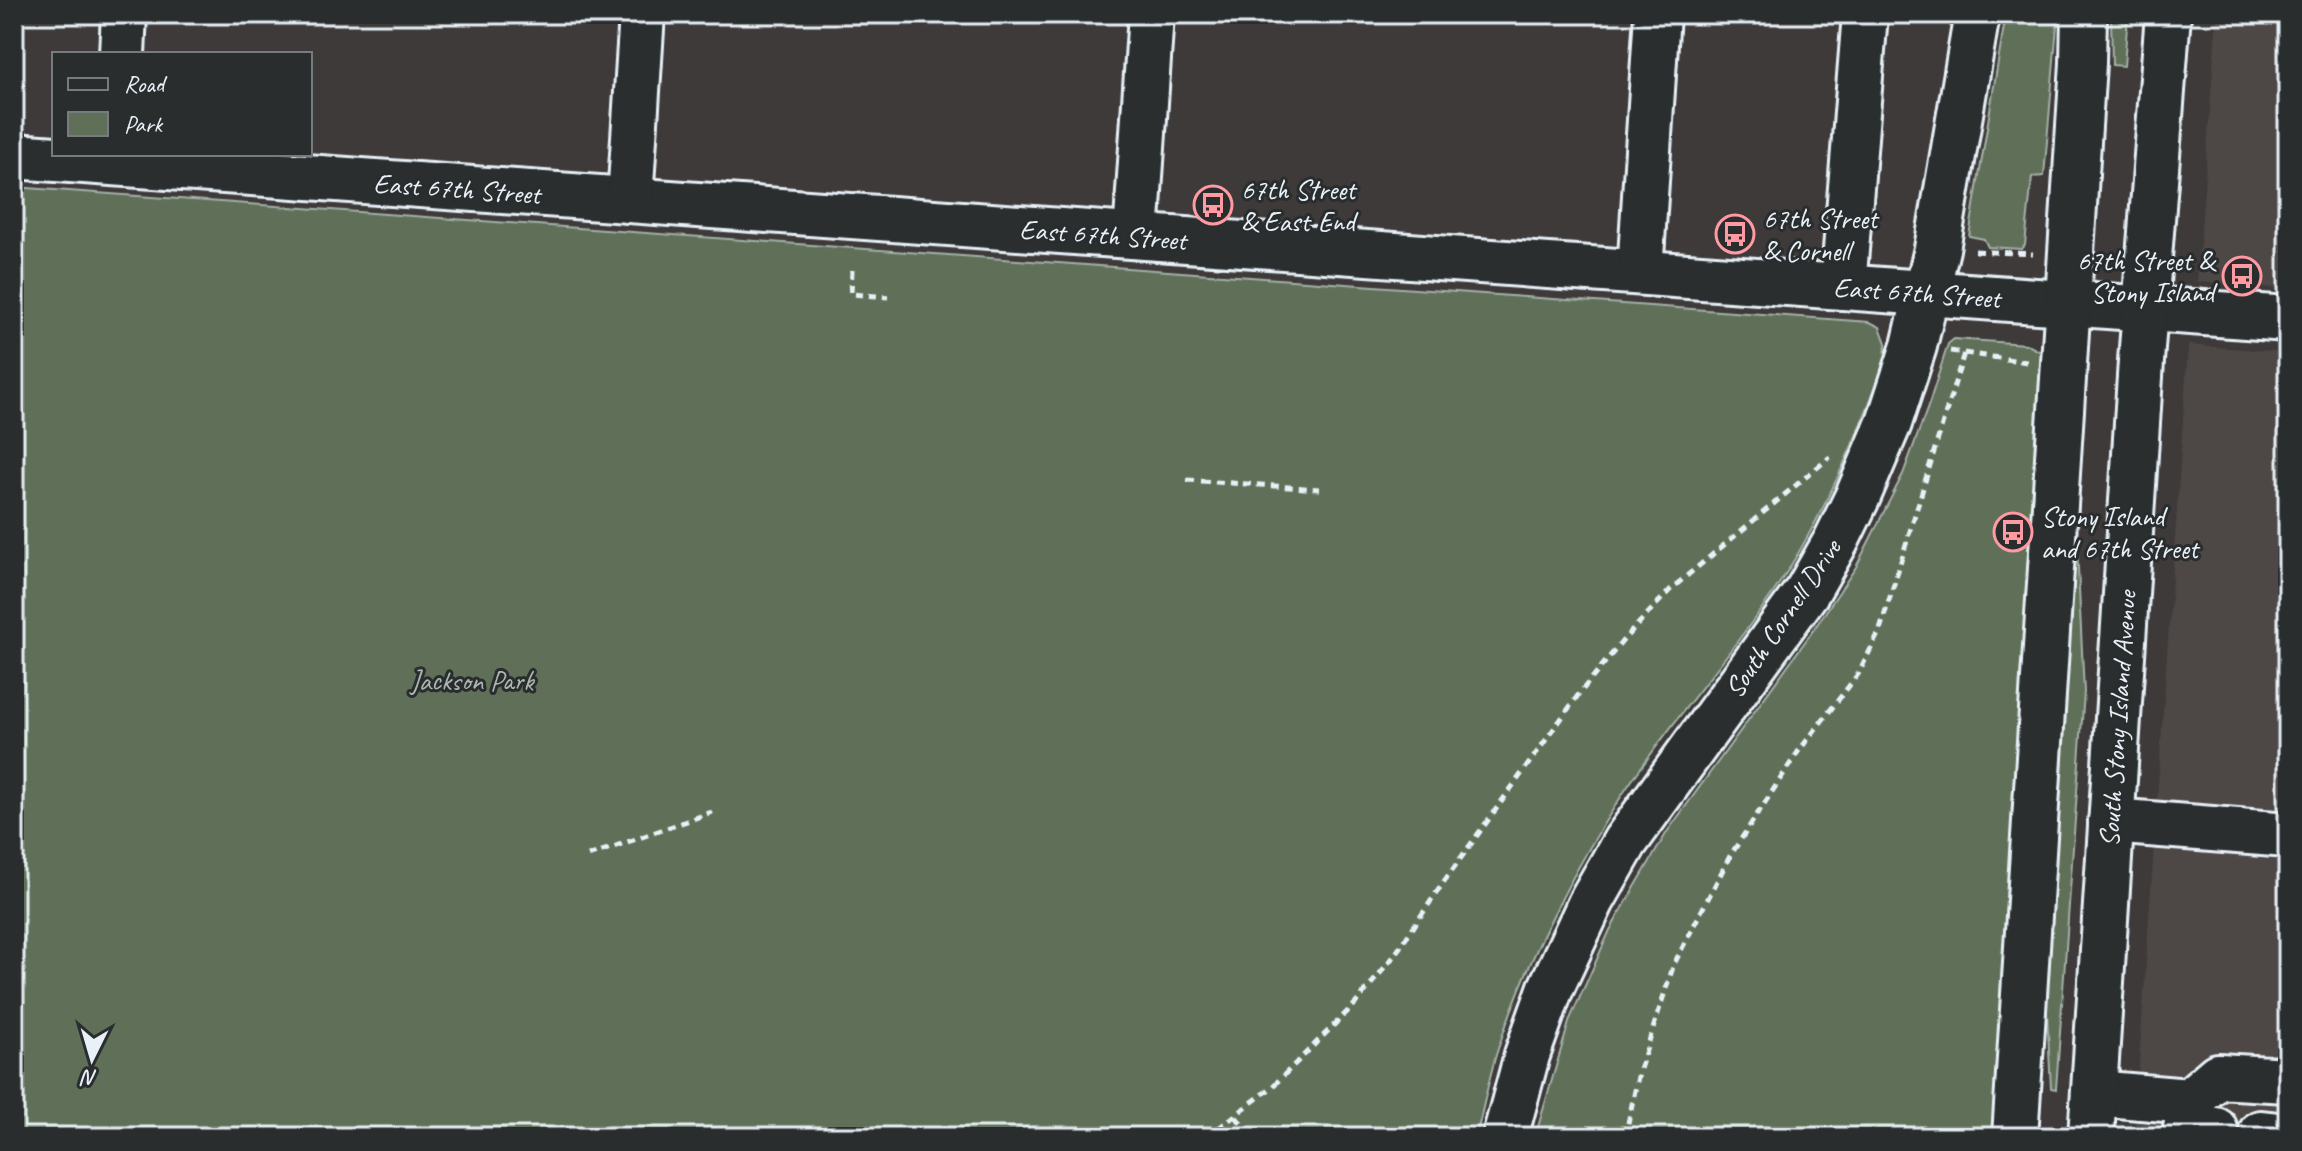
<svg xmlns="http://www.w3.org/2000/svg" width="2302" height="1151" font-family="Caveat,sans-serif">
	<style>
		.built { fill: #4d4645 }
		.green { fill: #607058; stroke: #a4b0a8; stroke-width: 2 }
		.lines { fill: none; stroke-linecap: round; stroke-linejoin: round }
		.minor-casing { stroke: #e8f1f8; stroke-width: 50 }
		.major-casing { stroke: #e8f1f8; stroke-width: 50 }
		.highway-casing { stroke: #e8f1f8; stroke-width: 50 }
		.path { stroke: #e8f1f8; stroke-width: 5; stroke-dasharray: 8 6; stroke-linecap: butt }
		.minor { stroke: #2a2d2e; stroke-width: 44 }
		.major { stroke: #2a2d2e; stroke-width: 44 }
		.highway { stroke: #2a2d2e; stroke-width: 44 }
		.labels { text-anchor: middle; stroke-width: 6; stroke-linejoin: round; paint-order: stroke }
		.street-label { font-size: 28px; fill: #e8f1f8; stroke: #2a2d2e }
		.poi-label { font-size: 28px; fill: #e8f1f8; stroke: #2a2d2e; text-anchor: start }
		.park-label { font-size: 28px; fill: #abb7b0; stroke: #2a2d2e }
	</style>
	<rect width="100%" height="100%" fill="#3d3a39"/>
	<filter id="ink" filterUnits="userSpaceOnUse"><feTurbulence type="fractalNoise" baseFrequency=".0125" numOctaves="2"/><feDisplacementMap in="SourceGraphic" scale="16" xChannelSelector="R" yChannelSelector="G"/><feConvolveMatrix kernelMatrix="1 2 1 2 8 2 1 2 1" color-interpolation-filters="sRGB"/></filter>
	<g filter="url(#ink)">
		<!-- built -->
		<g class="built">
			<polygon points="2217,14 2288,14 2288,289 2197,282"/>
			<polygon points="2188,345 2288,352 2288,1137 2134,1137"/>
		</g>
		<!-- green -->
		<g class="green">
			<polygon points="2006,14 2058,14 2044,176 2032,177 2025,245 2022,249 1988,247 1984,239 1969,236"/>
			<polygon points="2111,14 2128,14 2124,66 2112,65"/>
			<path d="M14,187L1870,322L1880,327L1886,343L1885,362C1857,438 1821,523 1775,590C1728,658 1672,721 1626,789C1573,869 1525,963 1496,1055C1488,1082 1483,1110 1476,1137H14Z"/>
			<polygon points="1954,339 2026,344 2041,352 2044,364 1996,1137 1535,1137 1570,1019 1610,930 1667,832 1812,632 1856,567 1903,474 1929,404 1948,344"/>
			<polygon points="2069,546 2077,547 2084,692 2056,1089 2051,1088 2044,958"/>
		</g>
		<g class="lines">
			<defs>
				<g id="minor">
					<polyline points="122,54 124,14"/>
					<polyline points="14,156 2288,319"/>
					<polyline points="630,200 642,14"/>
					<polyline points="1136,236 1151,14"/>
					<polyline points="1640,272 1657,14"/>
					<polyline points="1843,287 1865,14"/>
					<polyline points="2111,821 2288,835"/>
					<polyline points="2094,1093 2189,1101 2218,1076 2288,1080"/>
					<polyline points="2186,1128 2215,1130"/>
					<polyline points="2261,1133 2288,1136"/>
				</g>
				<polyline id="major" points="2015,1137 2083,63 2084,14"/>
				<g id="highway">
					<polyline points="1505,1137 1527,1055 1550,990 1592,900 1625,842 1808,590 1836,541 1858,496 1889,423 1914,346 1937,249 1977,14"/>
					<polyline points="2091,1137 2141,361 2168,14"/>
				</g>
			</defs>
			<!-- minor casing -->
			<use href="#minor" class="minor-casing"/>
			<!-- major casing -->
			<use href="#major" class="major-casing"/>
			<!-- highway casing -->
			<use href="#highway" class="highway-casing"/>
			<!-- path -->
			<g class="path">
				<polyline points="1975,251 2033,254"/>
				<polyline points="852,270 851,294 888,297"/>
				<polyline points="1950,351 2027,362"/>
				<polyline points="1187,480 1319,489"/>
				<polyline points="588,856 712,812"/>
				<polyline points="1236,1117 1253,1137"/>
				<polyline points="1207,1137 1272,1087 1356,1003 1394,956 1445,880 1579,694 1625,638 1671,589 1830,457"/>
				<polyline points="1625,1137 1639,1072 1674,964 1730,856 1798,752 1859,673 1880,630 1964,353"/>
			</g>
			<!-- minor -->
			<use href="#minor" class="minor"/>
			<!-- major -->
			<use href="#major" class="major"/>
			<!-- highway -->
			<use href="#highway" class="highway"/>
		</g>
	</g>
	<!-- icons -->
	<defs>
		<symbol id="bus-ring" viewBox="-11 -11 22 22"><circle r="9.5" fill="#2a2d2e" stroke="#ff9aa2" stroke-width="1.5"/><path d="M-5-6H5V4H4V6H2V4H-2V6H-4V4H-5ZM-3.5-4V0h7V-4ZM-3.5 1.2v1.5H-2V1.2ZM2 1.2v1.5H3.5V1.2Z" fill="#ff9aa2"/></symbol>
	</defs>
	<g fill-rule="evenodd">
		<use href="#bus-ring" x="1191" y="183" width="44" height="44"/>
		<use href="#bus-ring" x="1713" y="212" width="44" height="44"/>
		<use href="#bus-ring" x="2220" y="254" width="44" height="44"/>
		<use href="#bus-ring" x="1991" y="510" width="44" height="44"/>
	</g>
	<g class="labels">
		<!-- street labels -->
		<g class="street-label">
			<text transform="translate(457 188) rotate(4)" y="10">East 67th Street</text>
			<text transform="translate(1103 234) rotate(4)" y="10">East 67th Street</text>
			<text transform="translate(1917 292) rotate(4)" y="10">East 67th Street</text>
			<text transform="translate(1782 618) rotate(-56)" y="10">South Cornell Drive</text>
			<text transform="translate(2117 719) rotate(-86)" y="10">South Stony Island Avenue</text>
		</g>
		<!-- poi labels -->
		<g class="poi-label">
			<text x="1241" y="199">67th Street<tspan x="1241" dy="32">&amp; East End</tspan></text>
			<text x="1763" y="228">67th Street<tspan x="1763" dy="32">&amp; Cornell</tspan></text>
			<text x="2214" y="270" text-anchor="end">67th Street &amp;<tspan x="2214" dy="32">Stony Island</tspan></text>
			<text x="2041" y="526">Stony Island<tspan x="2041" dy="32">and 67th Street</tspan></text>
		</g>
		<!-- park labels -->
		<g class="park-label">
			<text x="472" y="690">Jackson Park</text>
		</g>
	</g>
	<!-- margin -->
	<rect width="2302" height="1151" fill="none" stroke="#2a2d2e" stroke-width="48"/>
	<rect x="24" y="24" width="2254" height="1103" fill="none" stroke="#e8f1f8" stroke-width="3" filter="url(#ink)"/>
	<!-- legend -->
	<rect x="52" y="52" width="260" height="104" fill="#2a2d2e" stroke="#767b7f" stroke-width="2"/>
	<rect x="68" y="78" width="40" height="12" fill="#2a2d2e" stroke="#767b7f" stroke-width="2"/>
	<text x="124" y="92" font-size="24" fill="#e8f1f8">Road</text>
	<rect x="68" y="112" width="40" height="24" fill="#607058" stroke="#767b7f" stroke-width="2"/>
	<text x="124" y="132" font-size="24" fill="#e8f1f8">Park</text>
	<!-- north arrow -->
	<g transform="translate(92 1059) rotate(185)" stroke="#2a2d2e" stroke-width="6" paint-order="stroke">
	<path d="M0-6L14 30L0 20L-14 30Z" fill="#e8f1f8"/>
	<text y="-12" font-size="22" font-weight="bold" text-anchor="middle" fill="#e8f1f8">N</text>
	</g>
</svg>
